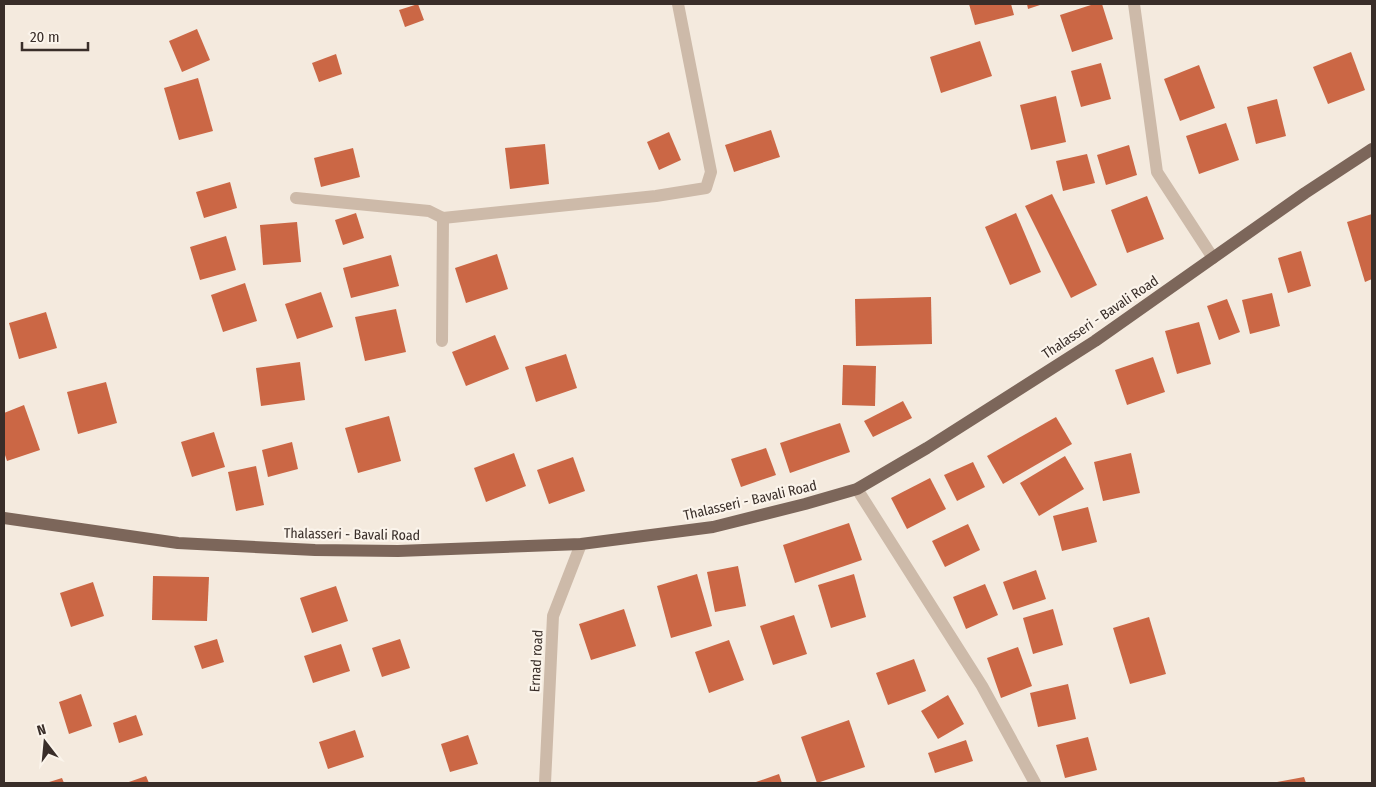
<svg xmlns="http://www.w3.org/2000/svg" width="1376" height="787" font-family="'Fira Sans Condensed',sans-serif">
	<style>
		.building { fill: #cb6745 }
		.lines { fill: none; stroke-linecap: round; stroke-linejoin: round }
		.minor { stroke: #cdbaa9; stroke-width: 12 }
		.major { stroke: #7c665a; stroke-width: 12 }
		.labels { text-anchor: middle; stroke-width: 4.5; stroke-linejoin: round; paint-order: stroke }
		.street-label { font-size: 14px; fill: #392e29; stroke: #fbf4eb }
	</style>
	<rect width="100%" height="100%" fill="#f4eade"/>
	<!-- building -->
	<g class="building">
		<polygon points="418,4 424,20 405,27 399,10"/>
		<polygon points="969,4 1011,4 1014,15 975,25"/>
		<polygon points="1027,4 1043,4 1028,9"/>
		<polygon points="1094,4 1102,4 1113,39 1072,52 1060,15"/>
		<polygon points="197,29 210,60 182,72 169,41"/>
		<polygon points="980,41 992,76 941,93 930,57"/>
		<polygon points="1351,52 1365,90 1328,104 1313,67"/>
		<polygon points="336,54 342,74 319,82 312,63"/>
		<polygon points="1101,63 1111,99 1081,107 1071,71"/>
		<polygon points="1199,65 1215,108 1180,121 1164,79"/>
		<polygon points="198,78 213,131 179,140 164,88"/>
		<polygon points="1056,96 1066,142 1031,150 1020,105"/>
		<polygon points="1277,99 1286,136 1256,144 1247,107"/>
		<polygon points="1226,123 1239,160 1199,174 1186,136"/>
		<polygon points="771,130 780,157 734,172 725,145"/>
		<polygon points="669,132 681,160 659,170 647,142"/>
		<polygon points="545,144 549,184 510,189 505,148"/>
		<polygon points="1129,145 1137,175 1106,185 1097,155"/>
		<polygon points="353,148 360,177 321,187 314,158"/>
		<polygon points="1087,154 1095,183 1063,191 1056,161"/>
		<polygon points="230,182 237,208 204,218 196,192"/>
		<polygon points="1052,194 1097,285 1071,298 1025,206"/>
		<polygon points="1147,196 1164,239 1127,253 1111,210"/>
		<polygon points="356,213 364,238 343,245 335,220"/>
		<polygon points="1016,213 1041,272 1010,285 985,227"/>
		<polygon points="1372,214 1372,279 1365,282 1347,222"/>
		<polygon points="297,222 301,262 263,265 260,225"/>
		<polygon points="226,236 236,270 200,280 190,247"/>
		<polygon points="1301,251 1311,286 1288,293 1278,258"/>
		<polygon points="497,254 508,289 466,303 455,268"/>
		<polygon points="391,255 399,286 351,298 343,268"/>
		<polygon points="245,283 257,321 223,332 211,295"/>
		<polygon points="321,292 333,327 297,339 285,304"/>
		<polygon points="1272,293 1280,326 1250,334 1242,300"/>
		<polygon points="931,297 932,344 856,346 855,299"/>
		<polygon points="1227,299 1240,332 1219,340 1207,306"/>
		<polygon points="396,309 406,352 365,361 355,317"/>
		<polygon points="46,312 57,348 19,359 9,323"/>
		<polygon points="1199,322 1211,364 1177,374 1165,331"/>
		<polygon points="495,335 509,369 466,386 452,352"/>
		<polygon points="566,354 577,388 536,402 525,367"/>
		<polygon points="1153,357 1165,392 1127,405 1115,370"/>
		<polygon points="300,362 305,400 261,406 256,368"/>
		<polygon points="843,365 876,366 875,406 842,405"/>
		<polygon points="106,382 117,423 78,434 67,392"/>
		<polygon points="903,401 912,418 873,437 864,421"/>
		<polygon points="24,405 40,450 7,461 4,452 4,413"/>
		<polygon points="389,416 401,461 358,473 345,428"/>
		<polygon points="1056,417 1072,444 1003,484 987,456"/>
		<polygon points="840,423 850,452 790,473 780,443"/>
		<polygon points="214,432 225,467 192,477 181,442"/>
		<polygon points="292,442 298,469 268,477 262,450"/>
		<polygon points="766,448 776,475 741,487 731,459"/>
		<polygon points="514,453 526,486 486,502 474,468"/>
		<polygon points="1131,453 1140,493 1103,501 1094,462"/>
		<polygon points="1065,456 1084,489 1039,516 1020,483"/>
		<polygon points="573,457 585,491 549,504 537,470"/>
		<polygon points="973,462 985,487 957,501 944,475"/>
		<polygon points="256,466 264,505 236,511 228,472"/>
		<polygon points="930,478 946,509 907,529 891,498"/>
		<polygon points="1088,507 1097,542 1062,551 1053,516"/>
		<polygon points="849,523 862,560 795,583 783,545"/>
		<polygon points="968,524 980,550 945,567 932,541"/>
		<polygon points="738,566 746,606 715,612 707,572"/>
		<polygon points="1036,570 1046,599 1013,610 1003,582"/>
		<polygon points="697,574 712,626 671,638 657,586"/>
		<polygon points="854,574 866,617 831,628 818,585"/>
		<polygon points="153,576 209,577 207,621 152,620"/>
		<polygon points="93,582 104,616 71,627 60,593"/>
		<polygon points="985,584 998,615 966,629 953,597"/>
		<polygon points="336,586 348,621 312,633 300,598"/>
		<polygon points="624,609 636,646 591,660 579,624"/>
		<polygon points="1053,609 1063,645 1033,654 1023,618"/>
		<polygon points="794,615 807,654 773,665 760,626"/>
		<polygon points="1149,617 1166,674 1130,684 1113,628"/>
		<polygon points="217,639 224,662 202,669 194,646"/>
		<polygon points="400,639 410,668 382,677 372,648"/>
		<polygon points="729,640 744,680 709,693 695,652"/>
		<polygon points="341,644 350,671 313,683 304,656"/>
		<polygon points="1018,647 1032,686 1001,698 987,658"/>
		<polygon points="914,659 926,691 888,705 876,673"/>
		<polygon points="1068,684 1076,719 1038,727 1030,693"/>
		<polygon points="81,694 92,726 69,734 59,702"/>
		<polygon points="948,695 964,724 938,739 921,711"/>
		<polygon points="136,715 143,735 119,743 113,723"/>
		<polygon points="849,720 865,767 817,783 801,737"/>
		<polygon points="355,730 364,757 328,769 319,742"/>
		<polygon points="468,735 478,764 450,772 441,744"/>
		<polygon points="1088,737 1097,770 1065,778 1056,745"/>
		<polygon points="966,740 973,761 935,773 928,753"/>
		<polygon points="779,774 782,783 753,783"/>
		<polygon points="146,776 149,783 126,783"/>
		<polygon points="1304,777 1306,783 1278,783 1277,782"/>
		<polygon points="62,778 64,783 46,783"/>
	</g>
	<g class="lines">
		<!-- minor -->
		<g class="minor">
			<polyline points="1134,4 1157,172 1213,258"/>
			<polyline points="296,198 429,211 443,218 656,196 706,188 711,172 678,4"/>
			<polyline points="442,341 443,218"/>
			<polyline points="857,489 982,686 1035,783"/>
			<polyline points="545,783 553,616 581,544"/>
		</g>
		<!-- major -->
		<polyline class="major" points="4,518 178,543 315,550 398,551 581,544 713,527 805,504 857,489 927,448 1095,341 1305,193 1372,149"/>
	</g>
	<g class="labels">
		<!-- street labels -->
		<g class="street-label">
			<text transform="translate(1100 317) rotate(-34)" y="5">Thalasseri - Bavali Road</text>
			<text transform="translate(750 500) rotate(-13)" y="5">Thalasseri - Bavali Road</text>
			<text transform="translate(352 534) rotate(1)" y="5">Thalasseri - Bavali Road</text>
			<text transform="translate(536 661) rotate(-87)" y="5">Ernad road</text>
		</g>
	</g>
	<!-- border -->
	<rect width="1376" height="787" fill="none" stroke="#392e29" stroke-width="10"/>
	<!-- north arrow -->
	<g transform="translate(45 742) rotate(344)" stroke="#fbf4eb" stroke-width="4" paint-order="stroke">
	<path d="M0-4L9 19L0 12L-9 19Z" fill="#392e29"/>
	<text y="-8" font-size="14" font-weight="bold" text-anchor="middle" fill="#392e29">N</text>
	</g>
	<!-- scale -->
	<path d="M22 42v8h66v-8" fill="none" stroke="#392e29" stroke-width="2.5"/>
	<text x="30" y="42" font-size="15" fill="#392e29" stroke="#fbf4eb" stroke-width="4" paint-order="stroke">20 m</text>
</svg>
